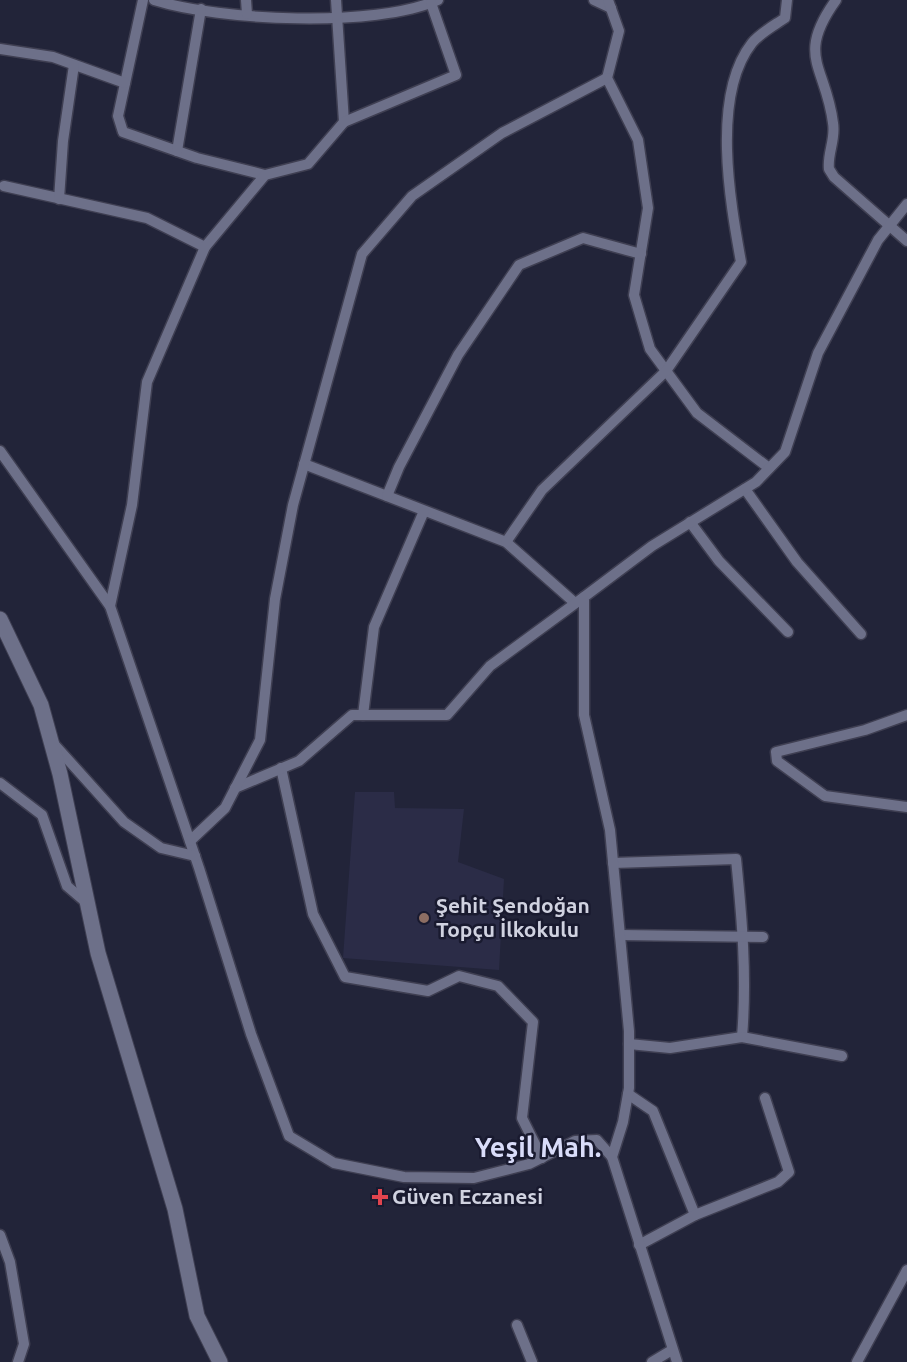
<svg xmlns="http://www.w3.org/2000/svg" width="907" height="1362" font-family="Ubuntu,sans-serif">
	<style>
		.built { fill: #2b2c47 }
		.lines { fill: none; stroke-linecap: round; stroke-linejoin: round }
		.street-casing { stroke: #3f3f52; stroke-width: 13 }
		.secondary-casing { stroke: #3f3f52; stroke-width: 17 }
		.street { stroke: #6d7089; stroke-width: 10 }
		.secondary { stroke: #6d7089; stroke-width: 15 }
		.education-dot { fill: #8d6e63; stroke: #191a2f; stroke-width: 2 }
		.health-dot { fill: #e0444e; stroke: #191a2f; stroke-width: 2 }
		.labels { text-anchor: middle; stroke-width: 5; stroke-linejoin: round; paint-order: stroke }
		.poi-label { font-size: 21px; font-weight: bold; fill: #d0d2e0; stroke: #191a2f; text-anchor: start }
		.district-label { font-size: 27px; font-weight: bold; fill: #d9dcf9; stroke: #191a2f }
	</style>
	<rect width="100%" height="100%" fill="#222439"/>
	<!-- built -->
	<polygon class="built" points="355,792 394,792 395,808 464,809 458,862 504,879 499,970 343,958"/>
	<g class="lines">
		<defs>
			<g id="street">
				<polyline points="143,0 118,116 123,132 197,158 265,175"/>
				<path d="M154,0C221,21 375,28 438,0"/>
				<polyline points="246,0 247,14"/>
				<polyline points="336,0 344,122"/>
				<polyline points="594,0 611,8"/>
				<polyline points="608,0 619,31 607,78 638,140 648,208 634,295 650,349 697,413 769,468"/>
				<path d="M836,0C795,57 826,66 833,123C836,139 827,154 829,169L834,177L907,241"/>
				<polyline points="0,49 53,57 125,83"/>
				<polyline points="177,151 201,9"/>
				<polyline points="4,186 147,218 205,247"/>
				<polyline points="59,199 63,141 74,65"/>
				<polyline points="0,451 110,606 199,868 251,1034 289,1136 334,1163 404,1177 474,1178 529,1164 575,1141 597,1140 612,1157"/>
				<polyline points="304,464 506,542 575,603"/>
				<polyline points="745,489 797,562 861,634"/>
				<polyline points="387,496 399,467 458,355 519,265 583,238 641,254"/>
				<polyline points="690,522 719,561 788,632"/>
				<path d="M506,542L542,490L666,371L741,262C730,201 711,95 752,43C760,33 775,25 785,18L787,0"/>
				<polyline points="110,606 132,505 147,382 205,247 265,175 308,164 344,122 456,75 431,3"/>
				<polyline points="363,715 374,627 424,511"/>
				<polyline points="907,715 865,730 776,752 777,761 825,796 907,807"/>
				<polyline points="53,743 124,822 161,848 195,856"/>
				<polyline points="281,768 313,914 345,977 428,991 459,976 498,986 533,1022 522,1118 542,1158"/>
				<polyline points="0,783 42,815 67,886 88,904"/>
				<polyline points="235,788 299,761 352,715 447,715 490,666 584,597"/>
				<polyline points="190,841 225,808 260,740 275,599 293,505 362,254 412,196 502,133 607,78"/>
				<path d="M613,863L736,859C742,918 747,977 742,1037"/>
				<polyline points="620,935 763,937"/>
				<polyline points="629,1044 670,1048 742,1037 842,1056"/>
				<polyline points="628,1094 653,1111 695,1215"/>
				<polyline points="0,1235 10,1262 24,1344 18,1362"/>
				<polyline points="639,1245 695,1215 778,1182 789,1172 765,1098"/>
				<polyline points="517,1325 532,1362"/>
				<polyline points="652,1362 672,1350"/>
				<polyline points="677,1362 612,1157 623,1122 629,1088 629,1031 610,830 584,715 584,597 652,546 756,482 785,452 818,353 878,240 907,204"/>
				<polyline points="857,1362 907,1270"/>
			</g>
			<polyline id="secondary" points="0,619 41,705 60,774 98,953 175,1209 197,1316 220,1362"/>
		</defs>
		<!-- street casing -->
		<use href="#street" class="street-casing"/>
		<!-- secondary casing -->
		<use href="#secondary" class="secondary-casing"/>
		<!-- street -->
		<use href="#street" class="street"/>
		<!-- secondary -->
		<use href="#secondary" class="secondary"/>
	</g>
	<!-- markers -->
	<circle class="education-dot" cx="424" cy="918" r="6"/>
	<path class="health-dot" d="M377 1188h6v6h6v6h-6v6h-6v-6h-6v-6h6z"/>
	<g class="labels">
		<!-- poi labels -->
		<g class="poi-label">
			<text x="436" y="913">Şehit Şendoğan<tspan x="436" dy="24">Topçu İlkokulu</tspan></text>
			<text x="392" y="1204">Güven Eczanesi</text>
		</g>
		<!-- district labels -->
		<g class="district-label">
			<text x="538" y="1157">Yeşil Mah.</text>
		</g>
	</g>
</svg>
